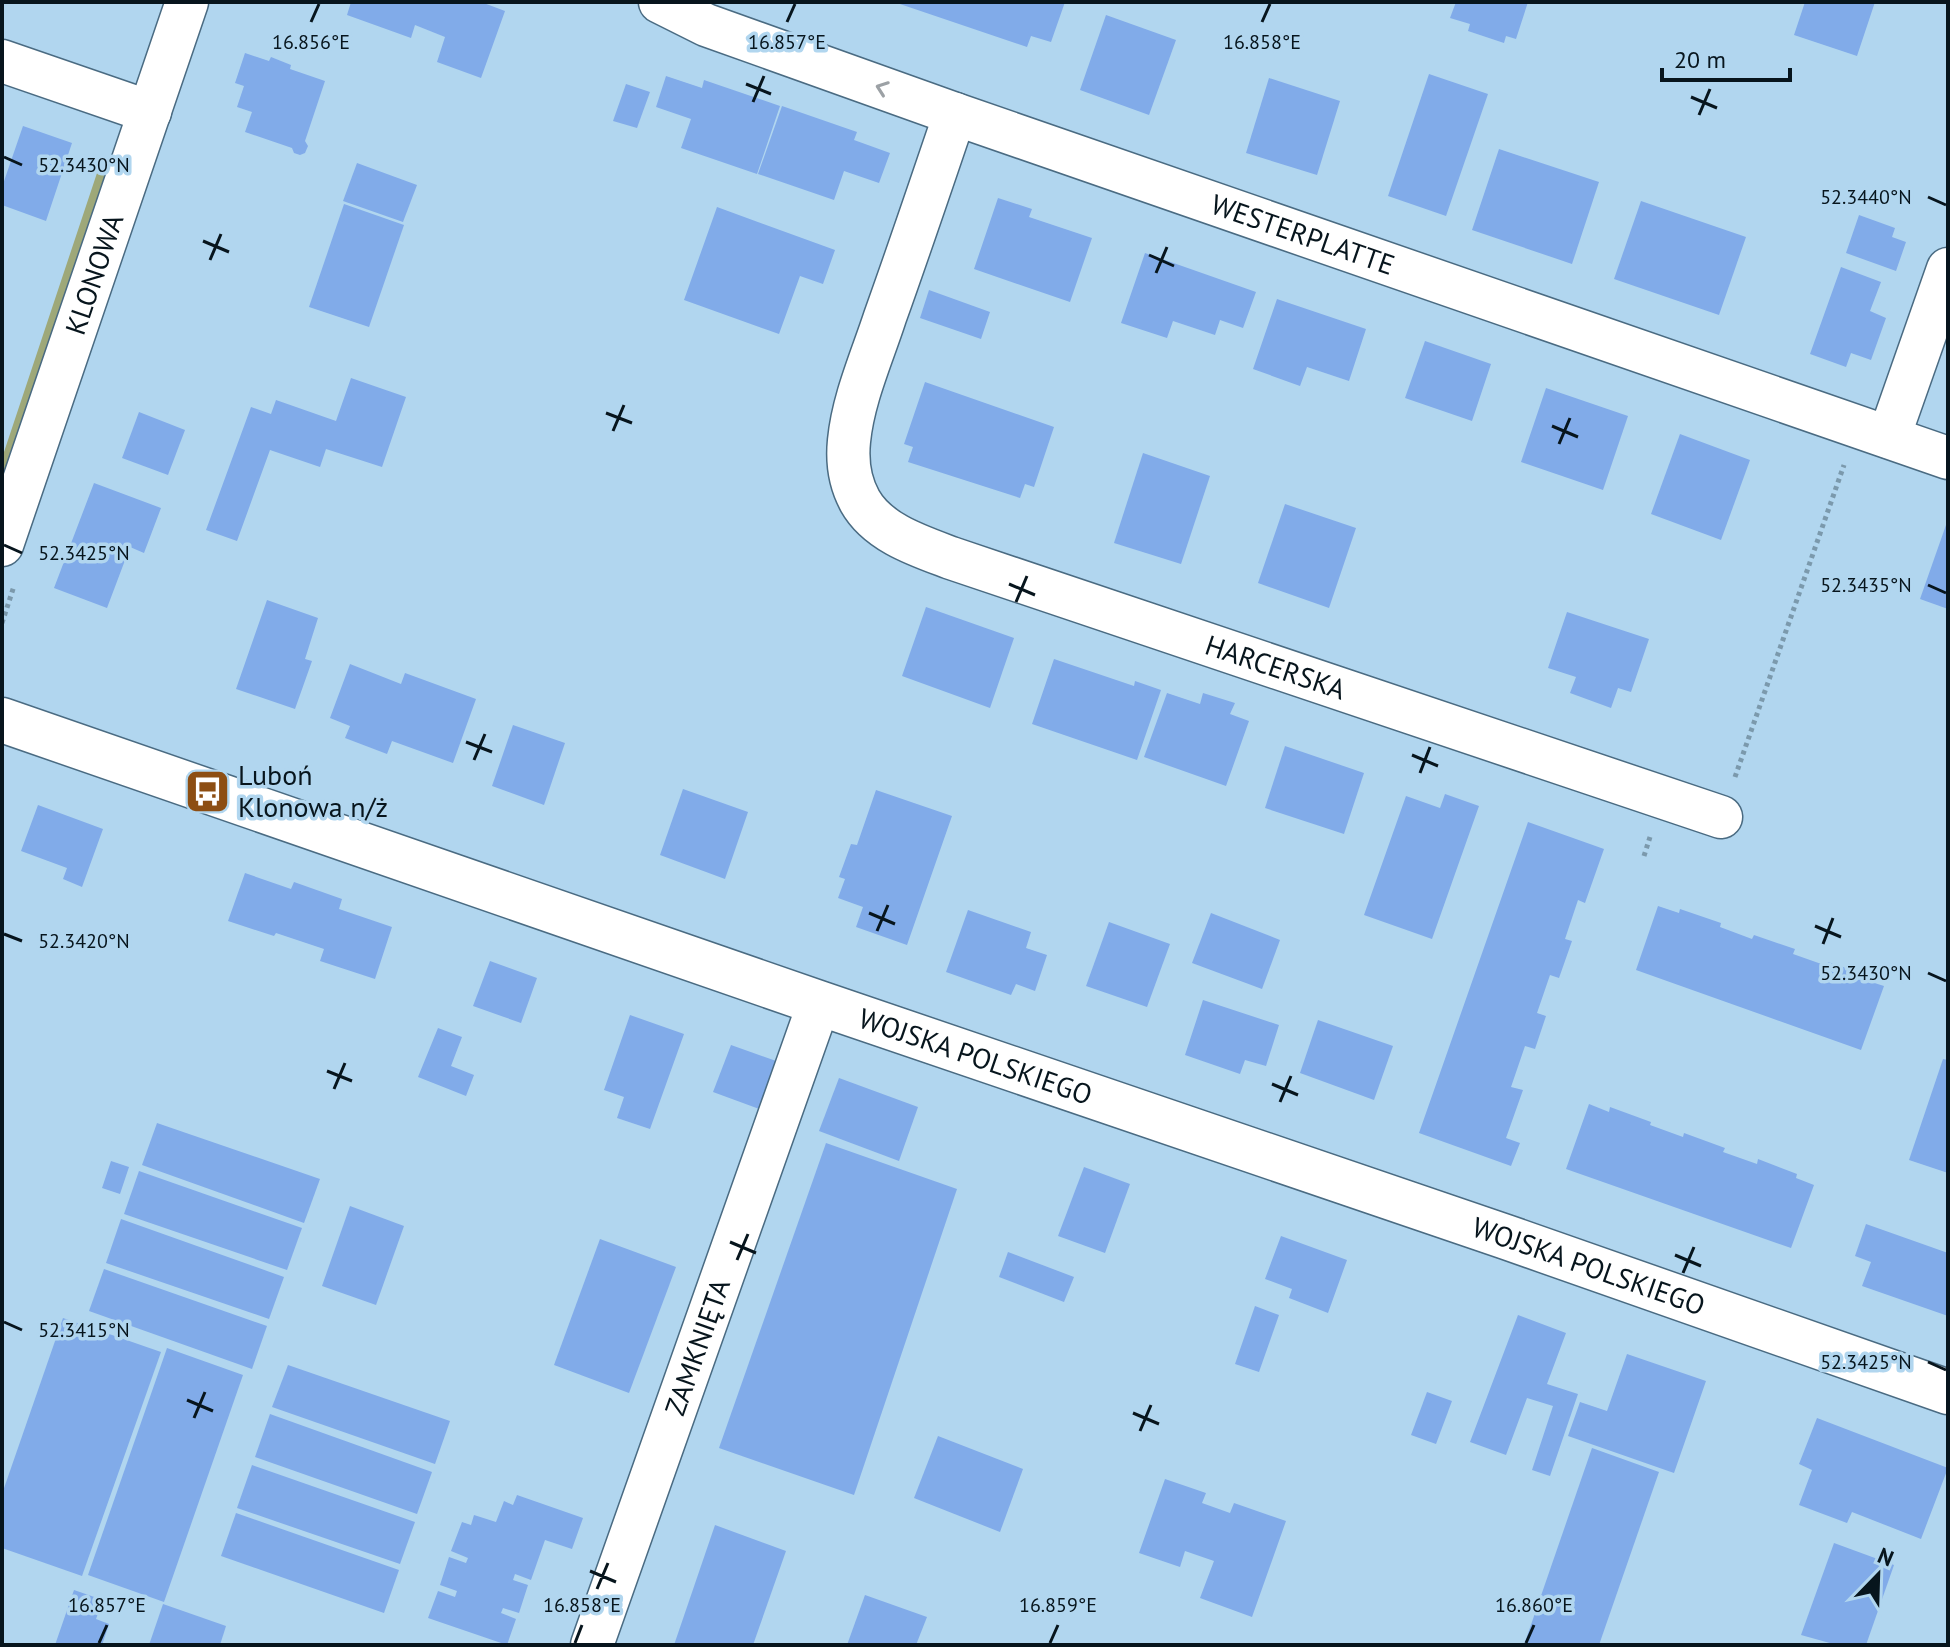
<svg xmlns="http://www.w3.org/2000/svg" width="1950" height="1647" font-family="'PT Sans',sans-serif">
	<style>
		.green { fill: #9ea879 }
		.building { fill: #81abe9 }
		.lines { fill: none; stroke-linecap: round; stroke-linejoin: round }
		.street-casing { stroke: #4a6b82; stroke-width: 45 }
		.secondary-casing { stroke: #4a6b82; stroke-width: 47 }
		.path { stroke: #7b99ac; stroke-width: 5; stroke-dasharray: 4 4; stroke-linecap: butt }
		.street { stroke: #fff; stroke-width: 42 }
		.secondary { stroke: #fff; stroke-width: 44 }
		.oneway { stroke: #9ca1a5 }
		.ticks { fill: none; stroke: #07151d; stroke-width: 3 }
		.labels { text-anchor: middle; stroke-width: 7; stroke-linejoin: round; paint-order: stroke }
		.street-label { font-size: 28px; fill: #07151d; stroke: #b1d6ef }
		.poi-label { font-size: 28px; fill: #07151d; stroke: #b1d6ef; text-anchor: start }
		.ticks-label { font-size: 20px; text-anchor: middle; fill: #07151d; stroke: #b1d6ef; stroke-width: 7; stroke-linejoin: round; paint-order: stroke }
	</style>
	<rect width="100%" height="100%" fill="#b1d6ef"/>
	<!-- green -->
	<polygon class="green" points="97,173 106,176 2,486 2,458"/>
	<!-- building -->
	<g class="building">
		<polygon points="351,2 481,2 505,11 481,78 437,62 445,37 415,25 411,38 347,15"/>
		<polygon points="894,2 1065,2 1051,42 1031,36 1027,47"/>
		<polygon points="1456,2 1528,2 1516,39 1506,36 1504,43 1468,31 1470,24 1450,18"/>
		<polygon points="1805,2 1875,2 1857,56 1794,35"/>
		<polygon points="1106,15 1176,40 1149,115 1080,90"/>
		<polygon points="245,53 269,61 271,57 291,65 290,69 325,81 305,141 308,146 305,153 300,155 294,153 292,148 245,132 252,112 237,107 244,86 235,83"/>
		<polygon points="1429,74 1488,94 1446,216 1388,196"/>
		<polygon points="666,76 702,88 704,80 780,106 757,174 681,148 691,119 656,107"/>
		<polygon points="1269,78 1340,101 1317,175 1246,153"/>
		<polygon points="626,84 650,92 637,128 613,121"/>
		<polygon points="782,106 857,132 854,140 890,153 879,183 844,171 834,200 758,174"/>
		<polygon points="23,126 72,143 46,221 2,205 2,187"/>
		<polygon points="1499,149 1599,182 1572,264 1472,230"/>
		<polygon points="357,163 417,185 403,222 343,201"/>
		<polygon points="998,198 1032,209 1029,217 1092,238 1070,302 974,269"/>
		<polygon points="1641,201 1746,237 1719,315 1614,279"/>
		<polygon points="344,204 404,225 369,327 309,307"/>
		<polygon points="717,207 835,250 823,284 800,276 779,334 684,300"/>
		<polygon points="1859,215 1895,228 1892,237 1906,242 1896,271 1846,253"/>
		<polygon points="1145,253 1256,292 1243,328 1220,320 1215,335 1173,321 1167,338 1121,323"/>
		<polygon points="1841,267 1881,282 1870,311 1886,318 1871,360 1851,353 1846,367 1810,354"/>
		<polygon points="929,290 990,312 981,339 920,318"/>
		<polygon points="1277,299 1366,329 1349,381 1307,367 1300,386 1253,369"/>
		<polygon points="1425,341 1491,364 1472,421 1405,398"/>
		<polygon points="351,378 406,397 382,467 326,449 320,467 270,450 237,541 206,530 251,407 271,414 276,400 336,421"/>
		<polygon points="925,382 1054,427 1034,487 1025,484 1020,498 908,462 913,447 904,444"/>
		<polygon points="1546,388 1628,416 1603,490 1521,462"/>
		<polygon points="139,412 185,430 168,475 122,458"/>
		<polygon points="1680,434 1750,460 1721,540 1651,514"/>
		<polygon points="1143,453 1210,476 1181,564 1114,543"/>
		<polygon points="94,483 161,508 144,553 130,547 107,608 54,588"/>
		<polygon points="1285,504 1356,528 1329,608 1258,583"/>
		<polygon points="1946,525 1948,526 1948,609 1920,599"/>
		<polygon points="267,600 318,618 305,659 312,661 295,709 236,689"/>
		<polygon points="926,607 1014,638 990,708 902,676"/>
		<polygon points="1567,612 1649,639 1631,692 1618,688 1611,708 1570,693 1576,677 1548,668"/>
		<polygon points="1054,659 1134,686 1135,681 1161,690 1137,760 1032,724"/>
		<polygon points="350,664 401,684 405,673 476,699 453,763 392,741 387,754 345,738 350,726 330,718"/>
		<polygon points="1167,693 1200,704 1203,693 1235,703 1230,714 1249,721 1226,786 1144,757"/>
		<polygon points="513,725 565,743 544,805 492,786"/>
		<polygon points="1285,746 1364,773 1344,834 1265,808"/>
		<polygon points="683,789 748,812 725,879 660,855"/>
		<polygon points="876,790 952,816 907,945 856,927 863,907 838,898 845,879 839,877 851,844 857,845"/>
		<polygon points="1445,794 1479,806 1432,939 1364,915 1406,796 1440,808"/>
		<polygon points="38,805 103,829 82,887 63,879 67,868 21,851"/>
		<polygon points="1528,822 1604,849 1585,903 1578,900 1565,939 1572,941 1559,978 1550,975 1537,1013 1546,1016 1535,1049 1525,1046 1511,1087 1523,1090 1506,1138 1520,1143 1511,1166 1419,1133"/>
		<polygon points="245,873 291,889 294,882 342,899 339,909 392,927 375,979 320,961 324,949 276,933 274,936 228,921"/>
		<polygon points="1658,906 1679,913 1680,909 1721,923 1720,927 1752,939 1754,935 1795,949 1793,954 1827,966 1828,962 1867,975 1865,980 1884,986 1861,1050 1636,970"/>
		<polygon points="968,910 1031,932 1026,948 1047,955 1035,991 1016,984 1011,995 946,972"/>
		<polygon points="1211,913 1280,940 1262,989 1192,963"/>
		<polygon points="1109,922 1170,944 1147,1007 1086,986"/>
		<polygon points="490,961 537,978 521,1023 473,1006"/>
		<polygon points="1203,1000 1279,1025 1266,1066 1245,1060 1240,1074 1185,1055"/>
		<polygon points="630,1015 684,1034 650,1129 617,1118 624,1097 604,1090"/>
		<polygon points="1318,1020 1393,1046 1374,1100 1300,1073"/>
		<polygon points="438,1028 462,1037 451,1066 474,1075 466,1096 418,1077"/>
		<polygon points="731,1045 779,1062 762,1110 713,1092"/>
		<polygon points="1943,1059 1948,1060 1948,1173 1909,1160"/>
		<polygon points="839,1078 918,1107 899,1161 819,1131"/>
		<polygon points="1589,1104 1609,1112 1610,1107 1651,1122 1650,1125 1683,1137 1684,1133 1725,1148 1723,1152 1757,1164 1758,1159 1797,1174 1796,1178 1814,1185 1791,1248 1566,1169"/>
		<polygon points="157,1123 320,1179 304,1223 142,1165"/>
		<polygon points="826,1143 957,1189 854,1495 719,1448"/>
		<polygon points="111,1161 129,1167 120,1194 102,1188"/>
		<polygon points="1084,1167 1130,1184 1105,1253 1058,1236"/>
		<polygon points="139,1171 302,1228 287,1270 124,1214"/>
		<polygon points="350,1206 404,1226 376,1305 322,1286"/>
		<polygon points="121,1219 284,1277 269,1319 106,1263"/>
		<polygon points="1866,1224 1948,1253 1948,1316 1862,1286 1871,1262 1855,1256"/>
		<polygon points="1281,1236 1347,1260 1328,1313 1289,1298 1292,1289 1265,1279"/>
		<polygon points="600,1239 676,1267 629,1393 554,1365"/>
		<polygon points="1008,1252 1074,1277 1064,1302 999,1277"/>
		<polygon points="104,1269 267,1326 252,1369 89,1311"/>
		<polygon points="1255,1306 1279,1315 1259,1372 1235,1364"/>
		<polygon points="1518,1315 1566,1333 1547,1384 1578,1394 1550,1476 1532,1470 1553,1406 1527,1398 1506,1455 1470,1442"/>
		<polygon points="63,1318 161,1352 82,1576 2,1548 2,1494"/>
		<polygon points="167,1348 243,1375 164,1602 88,1575"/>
		<polygon points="1627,1354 1706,1381 1674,1473 1568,1436 1580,1402 1607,1411"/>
		<polygon points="288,1365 450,1421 435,1464 272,1407"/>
		<polygon points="1427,1392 1452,1401 1436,1444 1411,1435"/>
		<polygon points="270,1414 432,1472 417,1514 255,1457"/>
		<polygon points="1817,1418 1948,1468 1921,1539 1852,1512 1847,1523 1799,1505 1812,1470 1799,1464"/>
		<polygon points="938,1436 1023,1469 1000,1532 914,1498"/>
		<polygon points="1592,1448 1659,1472 1599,1645 1524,1645"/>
		<polygon points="252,1465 415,1522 400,1564 237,1508"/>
		<polygon points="1165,1479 1206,1493 1202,1503 1230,1513 1234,1503 1286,1521 1252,1617 1200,1598 1214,1561 1185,1551 1180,1567 1139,1553"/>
		<polygon points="517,1495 583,1518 572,1549 545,1540 531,1580 515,1574 513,1580 528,1585 519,1613 503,1608 501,1613 516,1619 507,1645 428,1618 438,1591 455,1597 457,1591 440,1585 449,1557 466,1563 468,1558 451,1551 462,1522 471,1525 474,1515 496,1522 504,1501 513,1505"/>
		<polygon points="236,1513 399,1570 384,1613 221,1556"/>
		<polygon points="715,1525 786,1551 753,1645 674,1645"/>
		<polygon points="1834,1543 1894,1565 1866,1645 1837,1645 1801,1635"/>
		<polygon points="74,1590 103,1600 96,1619 109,1624 102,1645 55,1645"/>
		<polygon points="865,1595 927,1617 916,1645 847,1645"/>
		<polygon points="163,1604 226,1626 220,1645 149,1645"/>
	</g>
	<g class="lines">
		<defs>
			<g id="street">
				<path id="s1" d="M660,2L706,25L955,114L1948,458"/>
				<polyline points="2,61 150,112"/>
				<path id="s2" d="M955,114C932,182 909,250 885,317C872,357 853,399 849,441C847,461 850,483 860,501C878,533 919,546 951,558L1721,817"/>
				<polyline points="1889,437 1948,269"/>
				<path id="s3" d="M2,545L187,2"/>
				<path id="s4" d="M592,1645L819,1003"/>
			</g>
			<g id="secondary">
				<path id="s5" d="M2,720L819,1003L1506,1237L1948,1392"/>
			</g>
		</defs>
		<!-- street casing -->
		<use href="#street" class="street-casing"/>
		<!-- secondary casing -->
		<use href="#secondary" class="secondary-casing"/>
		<!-- path -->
		<g class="path">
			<polyline points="2,623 14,586"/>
			<polyline points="1735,777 1844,465"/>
			<polyline points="1644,856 1650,837"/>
		</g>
		<!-- street -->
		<use href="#street" class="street"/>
		<!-- secondary -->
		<use href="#secondary" class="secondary"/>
	</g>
	<!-- one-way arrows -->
	<defs><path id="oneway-chevron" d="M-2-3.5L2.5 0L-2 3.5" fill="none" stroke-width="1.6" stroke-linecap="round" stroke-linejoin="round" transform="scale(2)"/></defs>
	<use class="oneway" href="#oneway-chevron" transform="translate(882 88) rotate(-160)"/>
	<!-- ticks -->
	<path class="ticks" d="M311,22L319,4M787,22L795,4M1262,22L1270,4M746,84L771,94M1691,97L1717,108M753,102L764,76M1699,115L1710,89M4,157L22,165M1928,197L1946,205M203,241L229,252M1149,255L1174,266M210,260L221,234M1156,273L1167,247M606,413L632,423M1552,426L1578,437M613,431L624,405M1559,444L1570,418M4,545L22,553M1009,584L1035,595M1928,585L1946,593M1016,602L1027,576M466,742L492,752M1412,755L1438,766M474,760L485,734M1420,773L1430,747M869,913L895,924M1815,926L1841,937M877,931L888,905M4,934L22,941M1823,944L1833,918M1928,973L1946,981M327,1071L352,1081M1272,1084L1298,1095M334,1089L345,1063M1280,1102L1291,1076M730,1242L756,1253M1675,1255L1701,1266M737,1260L748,1234M1683,1273L1694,1247M4,1322L22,1330M1928,1362L1946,1370M187,1400L213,1411M1133,1413L1159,1424M194,1418L205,1392M1140,1431L1151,1405M590,1571L616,1582M597,1589L608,1563M99,1643L107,1625M575,1643L582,1625M1050,1643L1058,1625M1526,1643L1534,1625"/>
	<!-- icons -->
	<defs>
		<symbol id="bus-square" viewBox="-11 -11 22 22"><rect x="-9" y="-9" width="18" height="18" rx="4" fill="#8d4e13" stroke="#b1d6ef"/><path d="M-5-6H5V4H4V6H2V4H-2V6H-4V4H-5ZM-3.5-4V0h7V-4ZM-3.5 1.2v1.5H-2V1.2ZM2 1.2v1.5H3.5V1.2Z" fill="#fff"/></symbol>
	</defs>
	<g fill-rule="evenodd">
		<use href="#bus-square" x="182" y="766" width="51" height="51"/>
	</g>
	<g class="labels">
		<!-- street labels -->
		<g class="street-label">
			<text dy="10" stroke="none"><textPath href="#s1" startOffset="684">WESTERPLATTE</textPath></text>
			<text dy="10" stroke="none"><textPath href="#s3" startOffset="286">KLONOWA</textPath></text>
			<text dy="10" stroke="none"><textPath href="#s2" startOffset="858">HARCERSKA</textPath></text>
			<text dy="10" stroke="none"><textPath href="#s5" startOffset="1030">WOJSKA POLSKIEGO</textPath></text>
			<text dy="10" stroke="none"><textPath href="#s5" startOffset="1678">WOJSKA POLSKIEGO</textPath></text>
			<text dy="10" stroke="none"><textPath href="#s4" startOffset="316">ZAMKNIĘTA</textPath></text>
		</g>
		<!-- poi labels -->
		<g class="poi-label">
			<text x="238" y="785">Luboń<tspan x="238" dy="32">Klonowa n/ż</tspan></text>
		</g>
	</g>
	<g class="ticks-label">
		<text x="311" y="49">16.856°E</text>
		<text x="787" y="49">16.857°E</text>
		<text x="1262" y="49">16.858°E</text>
		<text x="84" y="172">52.3430°N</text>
		<text x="1866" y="204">52.3440°N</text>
		<text x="84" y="560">52.3425°N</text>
		<text x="1866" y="592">52.3435°N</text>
		<text x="84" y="948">52.3420°N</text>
		<text x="1866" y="980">52.3430°N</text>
		<text x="84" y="1337">52.3415°N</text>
		<text x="1866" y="1369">52.3425°N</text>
		<text x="107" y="1612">16.857°E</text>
		<text x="582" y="1612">16.858°E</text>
		<text x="1058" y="1612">16.859°E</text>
		<text x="1534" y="1612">16.860°E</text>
	</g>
	<!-- border -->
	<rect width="1950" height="1647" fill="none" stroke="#07151d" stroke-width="8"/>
	<!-- north arrow -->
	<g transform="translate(1878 1575) rotate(23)" stroke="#b1d6ef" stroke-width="6" paint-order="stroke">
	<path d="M0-6L14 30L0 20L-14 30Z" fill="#07151d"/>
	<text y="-12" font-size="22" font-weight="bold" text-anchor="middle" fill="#07151d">N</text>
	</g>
	<!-- scale -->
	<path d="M1662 68v12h128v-12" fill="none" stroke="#07151d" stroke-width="4"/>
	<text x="1674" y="68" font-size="24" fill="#07151d" stroke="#b1d6ef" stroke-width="6" paint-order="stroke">20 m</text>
</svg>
